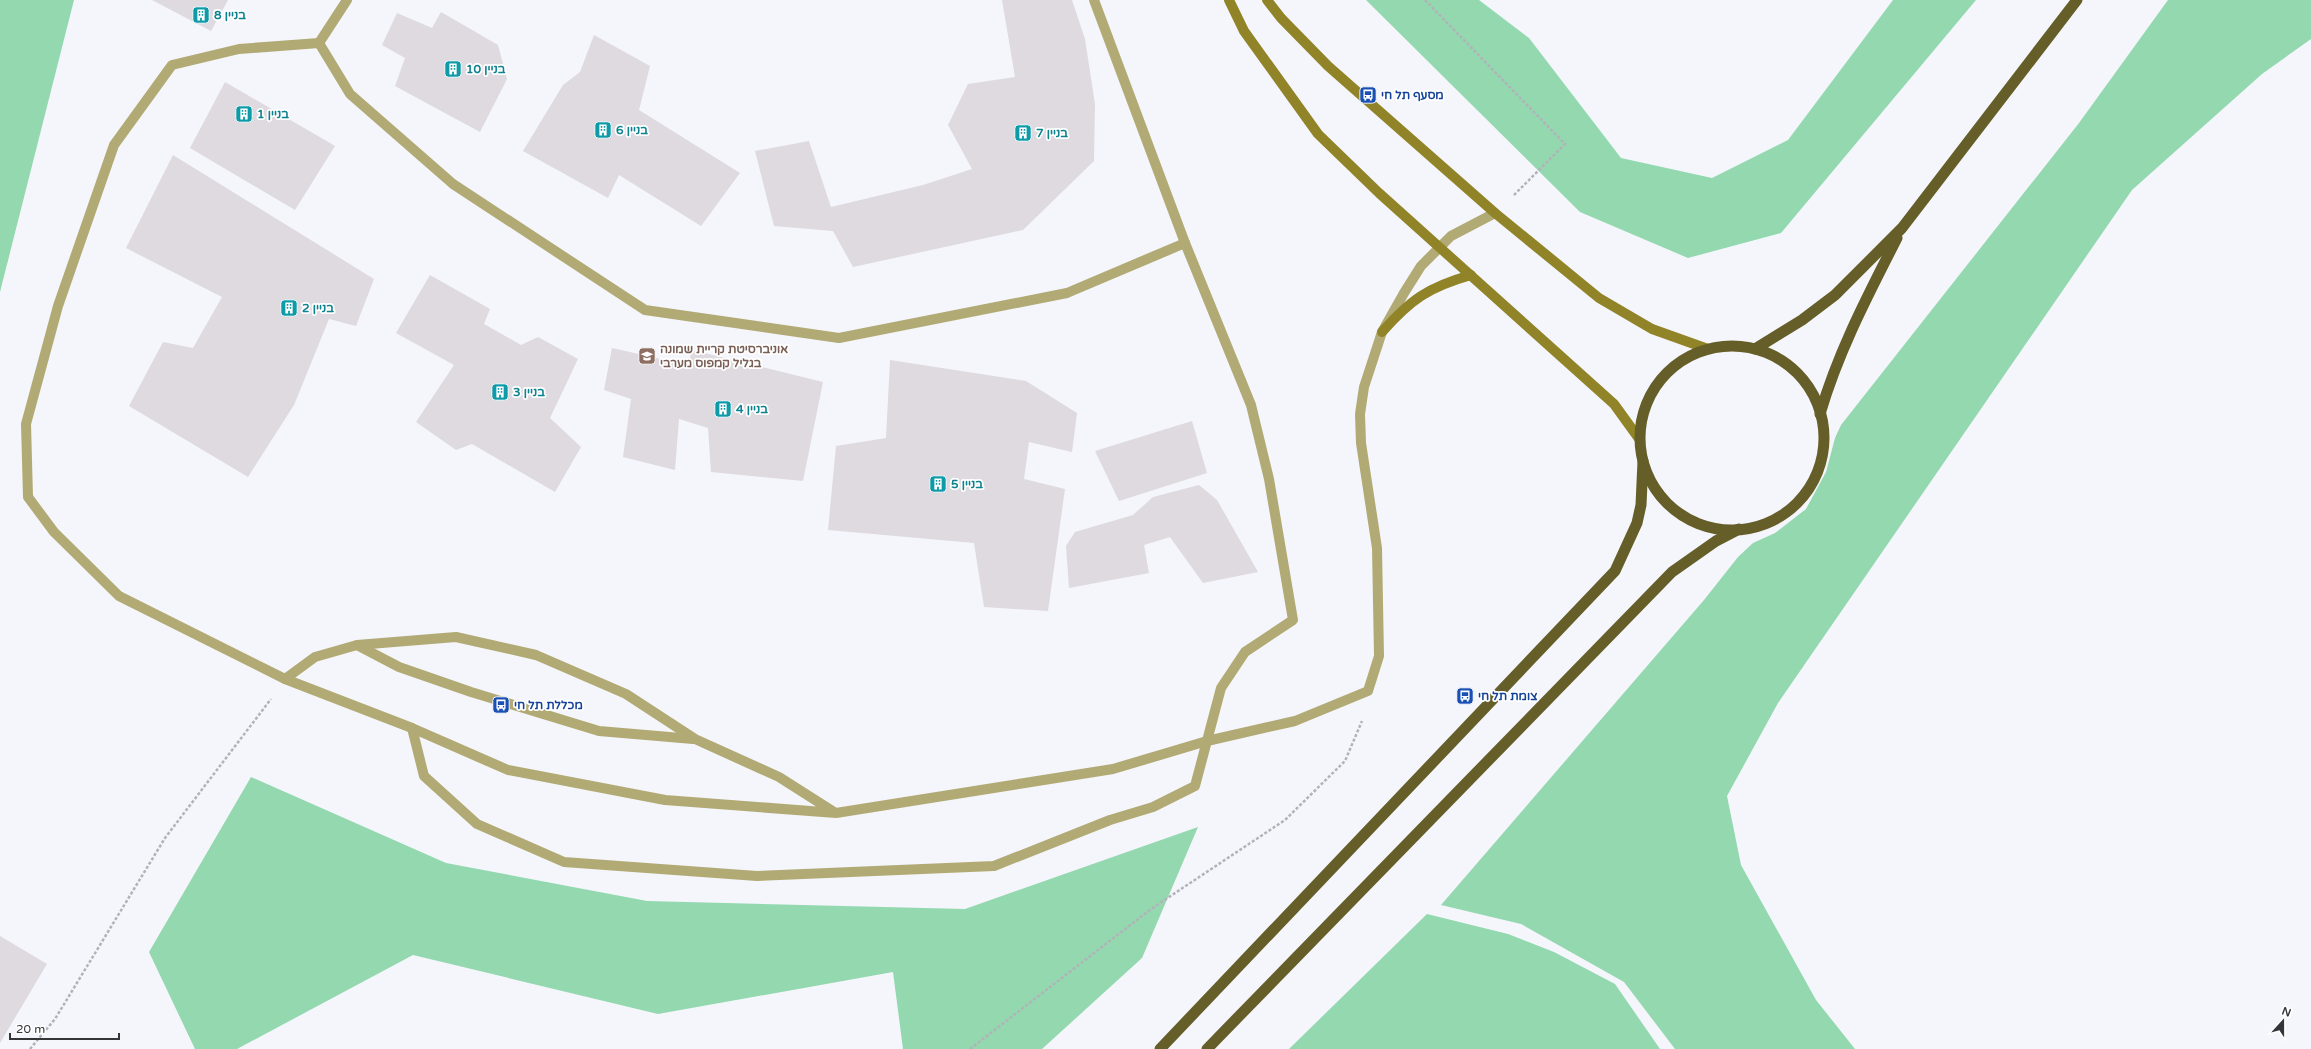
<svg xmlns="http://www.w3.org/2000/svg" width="2311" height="1049" font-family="'Varela Round','Noto Sans Hebrew',sans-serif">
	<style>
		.green { fill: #93d8af }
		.building { fill: #dedadf }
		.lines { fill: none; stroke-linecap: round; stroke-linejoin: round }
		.path { stroke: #b1b3b8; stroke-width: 2.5; stroke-dasharray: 3 2; stroke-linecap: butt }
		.minor { stroke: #b2aa74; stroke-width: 10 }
		.secondary { stroke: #918428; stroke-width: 10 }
		.trunk { stroke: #665e28; stroke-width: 11 }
		.labels { text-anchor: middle; stroke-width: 3.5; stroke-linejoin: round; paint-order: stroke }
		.culture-label { font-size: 12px; font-weight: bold; fill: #0d838f; stroke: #fff; text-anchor: start }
		.transit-label { font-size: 12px; font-weight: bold; fill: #164399; stroke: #fff; text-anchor: start }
		.education-label { font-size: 12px; font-weight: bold; fill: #785e54; stroke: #fff; text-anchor: start }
	</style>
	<rect width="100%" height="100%" fill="#f4f6fc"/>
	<!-- green -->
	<g class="green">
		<polygon points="0,0 74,0 0,292"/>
		<polygon points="1366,0 1479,0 1529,38 1621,158 1712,178 1788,140 1893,0 1976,0 1781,233 1688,258 1580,212"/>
		<polygon points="2168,0 2311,0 2311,39 2262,74 2132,190 1778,703 1727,796 1741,865 1816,1000 1855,1049 1675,1049 1624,982 1521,924 1441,905 1704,600 1738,557 1753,543 1775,533 1806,509 1826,472 1835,438 1841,425 2079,123"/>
		<polygon points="251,777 446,863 647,901 965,909 1198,827 1142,958 1042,1049 903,1049 893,972 658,1014 413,955 237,1049 195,1049 149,952"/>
		<polygon points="1427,914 1508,934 1554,952 1615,984 1660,1049 1289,1049"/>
	</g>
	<!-- building -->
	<g class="building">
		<polygon points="152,0 228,0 211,31"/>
		<polygon points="1002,0 1072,0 1085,39 1095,104 1094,161 1023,230 853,267 833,231 774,226 755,151 809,141 831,207 923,185 972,169 948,125 968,84 1015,77"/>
		<polygon points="441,12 498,45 507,79 480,132 395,86 405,58 382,45 397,13 432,28"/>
		<polygon points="594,35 650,66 639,110 740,173 701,226 619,175 608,198 523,151 563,85 580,72"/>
		<polygon points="225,82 335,146 295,210 190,148"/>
		<polygon points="173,155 374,279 356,326 329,319 294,405 248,477 129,406 163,342 193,348 222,297 126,248"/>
		<polygon points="430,275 490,309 484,324 521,345 538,337 578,359 550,418 581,447 555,492 472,444 456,450 416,422 454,365 396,333"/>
		<polygon points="612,348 688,365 692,350 823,382 803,481 711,472 708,428 679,419 675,470 623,457 631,399 604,390"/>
		<polygon points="890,360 1026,381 1077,413 1072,452 1029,442 1024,479 1065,489 1048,611 984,607 974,543 828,530 836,446 886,438"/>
		<polygon points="1192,421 1207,473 1119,501 1095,451"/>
		<polygon points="1199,485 1217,500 1258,572 1203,583 1170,537 1144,545 1149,573 1069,588 1066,546 1075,532 1133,515 1153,497"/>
		<polygon points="0,936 47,964 0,1043"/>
	</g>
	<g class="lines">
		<!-- path -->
		<g class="path">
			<polyline points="1425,0 1565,144 1513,196"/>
			<polyline points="30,1049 55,1019 165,838 271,699"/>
			<polyline points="970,1049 1151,909 1285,820 1345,761 1362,721"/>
		</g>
		<!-- minor -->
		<g class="minor">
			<polyline points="347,0 319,43 350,94 453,184 645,310 839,338 1067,293 1185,243"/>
			<polyline points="319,43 239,49 172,65 114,145 58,306 26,424 28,497 54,532 119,596 285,679 412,728 508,770 665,800 836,813 1113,769 1207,741 1295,721 1368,691 1379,656 1377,548 1361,443 1360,414 1364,387 1382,332 1404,293 1421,266 1451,236 1495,213"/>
			<polyline points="357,645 399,667 471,692 599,731 693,739"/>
			<polyline points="285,679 315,657 357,645 456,637 536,655 626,694 695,739 779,777 834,812"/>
			<polyline points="412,728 424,776 477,824 564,862 757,876 994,866 1110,820 1153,807 1195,786 1221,688 1245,652 1293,620 1269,479 1251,405 1185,243 1094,0"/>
		</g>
		<!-- secondary -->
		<g class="secondary">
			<polyline points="1229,0 1244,31 1318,134 1379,193 1614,404 1640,440"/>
			<polyline points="1267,0 1281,18 1328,66 1495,213 1599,298 1652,329 1708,349"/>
			<path d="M1382,332C1411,299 1429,287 1471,275"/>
		</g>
		<!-- trunk -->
		<g class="trunk">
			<circle cx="1732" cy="438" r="92"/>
			<polyline points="1755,349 1802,320 1835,295 1902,228 2077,0"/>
			<path d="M1820,414C1838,352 1868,295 1897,238"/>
			<polyline points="1160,1049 1615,571 1637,523 1641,505 1643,461"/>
			<polyline points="1207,1049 1672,572 1716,541 1739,529"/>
		</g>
	</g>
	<!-- icons -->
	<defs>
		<symbol id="building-square" viewBox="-11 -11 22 22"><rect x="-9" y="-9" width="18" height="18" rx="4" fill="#0f9aa8" stroke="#fff"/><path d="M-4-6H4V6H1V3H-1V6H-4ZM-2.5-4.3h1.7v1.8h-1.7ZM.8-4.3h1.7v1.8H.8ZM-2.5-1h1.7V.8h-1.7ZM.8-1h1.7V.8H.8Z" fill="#fff"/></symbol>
		<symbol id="bus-square" viewBox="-11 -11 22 22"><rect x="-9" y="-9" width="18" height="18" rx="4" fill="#1a4fb4" stroke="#fff"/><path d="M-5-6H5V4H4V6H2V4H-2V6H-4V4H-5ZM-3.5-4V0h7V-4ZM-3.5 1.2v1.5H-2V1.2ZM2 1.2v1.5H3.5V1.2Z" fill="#fff"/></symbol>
		<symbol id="university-square" viewBox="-11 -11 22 22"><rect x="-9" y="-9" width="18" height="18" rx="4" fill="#8d6e63" stroke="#fff"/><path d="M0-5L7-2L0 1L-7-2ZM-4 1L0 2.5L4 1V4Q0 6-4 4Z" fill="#fff"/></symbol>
	</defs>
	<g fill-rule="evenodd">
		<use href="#building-square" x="191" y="5" width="20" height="20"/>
		<use href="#building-square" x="443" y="59" width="20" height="20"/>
		<use href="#bus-square" x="1358" y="85" width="20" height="20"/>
		<use href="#building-square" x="234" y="104" width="20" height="20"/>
		<use href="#building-square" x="593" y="120" width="20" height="20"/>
		<use href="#building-square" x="1013" y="123" width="20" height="20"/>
		<use href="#building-square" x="279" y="298" width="20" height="20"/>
		<use href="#university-square" x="637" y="346" width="20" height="20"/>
		<use href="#building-square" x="490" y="382" width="20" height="20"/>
		<use href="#building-square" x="713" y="399" width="20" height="20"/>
		<use href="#building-square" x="928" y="474" width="20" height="20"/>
		<use href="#bus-square" x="1455" y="686" width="20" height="20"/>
		<use href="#bus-square" x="491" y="695" width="20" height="20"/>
	</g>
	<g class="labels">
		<!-- culture labels -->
		<g class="culture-label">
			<text x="214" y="19">בניין 8</text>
			<text x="466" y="73">בניין 10</text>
			<text x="257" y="118">בניין 1</text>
			<text x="616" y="134">בניין 6</text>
			<text x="1036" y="137">בניין 7</text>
			<text x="302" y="312">בניין 2</text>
			<text x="513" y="396">בניין 3</text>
			<text x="736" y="413">בניין 4</text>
			<text x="951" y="488">בניין 5</text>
		</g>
		<!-- transit labels -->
		<g class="transit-label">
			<text x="1381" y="99">מסעף תל חי</text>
			<text x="1478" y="700">צומת תל חי</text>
			<text x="514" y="709">מכללת תל חי</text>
		</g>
		<!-- education labels -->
		<g class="education-label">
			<text x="660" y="353">אוניברסיטת קריית שמונה<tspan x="660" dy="14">בגליל קמפוס מערבי</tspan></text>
		</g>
	</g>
	<!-- north arrow -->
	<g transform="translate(2283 1021) rotate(21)" stroke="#ffffff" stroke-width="3" paint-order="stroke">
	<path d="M0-3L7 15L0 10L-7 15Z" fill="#343537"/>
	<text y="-6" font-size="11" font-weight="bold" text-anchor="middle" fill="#343537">N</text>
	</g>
	<!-- scale -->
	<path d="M10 1033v6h109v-6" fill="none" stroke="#343537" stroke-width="2"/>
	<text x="16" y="1033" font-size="12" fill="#343537" stroke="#ffffff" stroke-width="3" paint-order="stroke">20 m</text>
</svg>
